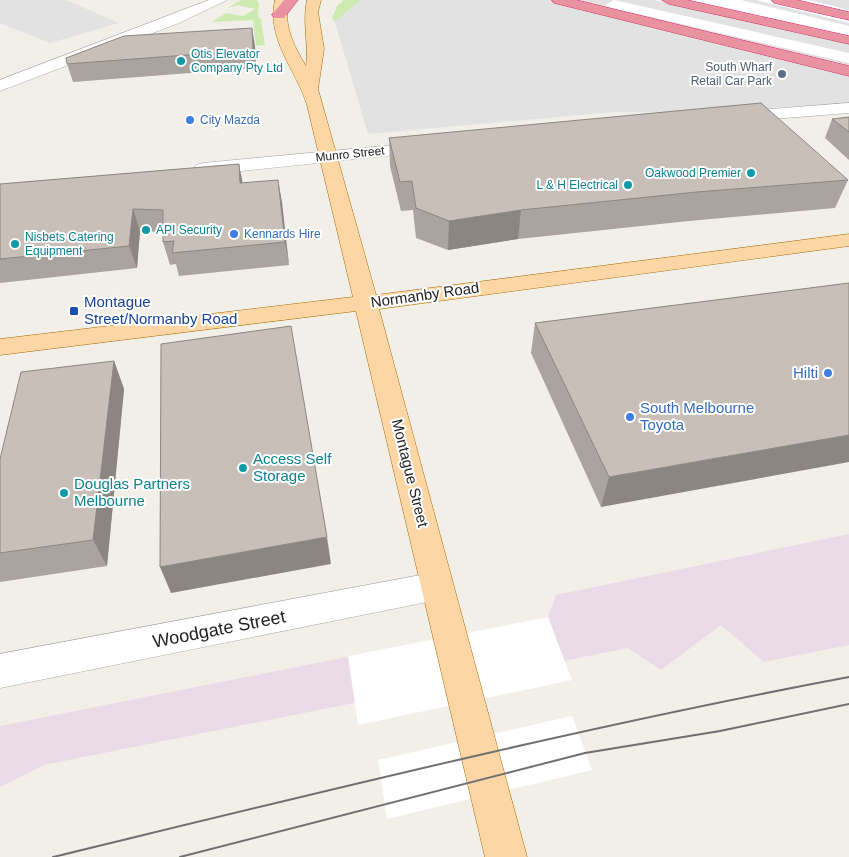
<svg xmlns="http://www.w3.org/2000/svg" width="849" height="857" font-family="Arial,sans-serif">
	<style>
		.industrial { fill: #ebdbe8 }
		.grass { fill: #cdebb0 }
		.parking { fill: #e2e2e2 }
		.pier { fill: #fff }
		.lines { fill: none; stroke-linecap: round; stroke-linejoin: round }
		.minor-casing { stroke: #a9a9a9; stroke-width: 1 }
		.major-casing { stroke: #a06b00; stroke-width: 1 }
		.highway-casing { stroke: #dc2a67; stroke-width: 1 }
		.minor { fill: #fff; fill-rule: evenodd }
		.major { fill: #fcd6a4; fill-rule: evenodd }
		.highway { fill: #e892a2; fill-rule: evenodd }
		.tram { stroke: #707070; stroke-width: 2 }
		.wall { fill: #aba49e }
		.shaded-wall { fill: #8b8681 }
		.building { fill: #c7bfb8; stroke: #8b8681 }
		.culture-dot { fill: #0f9aa8; stroke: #fff; stroke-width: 2 }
		.service-dot { fill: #5c6f8a; stroke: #fff; stroke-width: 2 }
		.shop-dot { fill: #3f7fe0; stroke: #fff; stroke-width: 2 }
		.transit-dot { fill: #1a4fb4; stroke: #fff; stroke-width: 2 }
		.labels { text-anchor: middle; stroke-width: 4; stroke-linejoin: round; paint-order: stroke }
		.far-culture-label { font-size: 12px; fill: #0d838f; stroke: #fff; text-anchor: start }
		.far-service-label { font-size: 12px; fill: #4e5e75; stroke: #fff; text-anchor: end }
		.far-shop-label { font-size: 12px; fill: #366cbe; stroke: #fff; text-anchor: start }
		.far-street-label { font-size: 12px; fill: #222; stroke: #fff }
		.street-label { font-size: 15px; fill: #222; stroke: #fff }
		.transit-label { font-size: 15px; fill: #164399; stroke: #fff; text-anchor: start }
		.shop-label { font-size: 15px; fill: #366cbe; stroke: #fff; text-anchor: end }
		.culture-label { font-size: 15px; fill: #0d838f; stroke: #fff; text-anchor: start }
		.near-street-label { font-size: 18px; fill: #222; stroke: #fff }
	</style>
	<rect width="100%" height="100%" fill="#f2efe9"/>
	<!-- industrial -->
	<polygon class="industrial" points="849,534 849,645 764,662 721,625 661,670 628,648 44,765 0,787 0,726 548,617 556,595"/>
	<!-- grass -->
	<g class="grass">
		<polygon points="241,0 257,0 259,4 258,17 261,19 265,45 256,46 253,20 212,22 226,13 243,16 255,9 238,5 228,8"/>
		<polygon points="344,0 361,0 335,22 332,18 337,6"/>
	</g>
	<!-- parking -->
	<g class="parking">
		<polygon points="0,0 66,0 119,23 50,43 0,23"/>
		<polygon points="361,0 849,0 849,102 702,113 612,112 368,134 335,22"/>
	</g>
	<!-- pier -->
	<g class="pier">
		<polygon points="614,0 849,53 849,63 604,6"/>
		<polygon points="654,0 741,0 849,26 849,43"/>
		<polygon points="756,0 809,0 849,10 849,23"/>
		<polygon points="548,617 572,680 358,725 348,656"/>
		<polygon points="572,716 592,770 387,819 378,760"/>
	</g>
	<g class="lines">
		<defs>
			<g id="minor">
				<polygon points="209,0 227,0 179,23 0,91 0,80"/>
				<polygon points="849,103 849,113 735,122 729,121 726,117 729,113 735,112"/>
				<polygon points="426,142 432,143 435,147 432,151 203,175 196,173 194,169 196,165 203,163"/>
				<polygon points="437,572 449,576 453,586 449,596 437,600 0,688 0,654"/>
			</g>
			<path id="major" d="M275,0H289C283,26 293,44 306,66C309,44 302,22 307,0H321L318,12L324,49L318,89L376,295L849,234V246L379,309L527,857H485L356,311L0,355V339L353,297L307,105C296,69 266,40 275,0Z"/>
			<g id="highway">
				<polygon points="284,0 298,0 284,18 274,18 272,15"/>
				<polygon points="552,0 576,0 849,66 849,76 554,3"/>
				<polygon points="662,0 687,0 849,36 849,44 669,4"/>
				<polygon points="772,0 797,0 849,12 849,20 774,3"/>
			</g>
		</defs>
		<!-- minor casing -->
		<use href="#minor" class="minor-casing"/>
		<!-- major casing -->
		<use href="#major" class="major-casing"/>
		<!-- highway casing -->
		<use href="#highway" class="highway-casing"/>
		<!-- minor -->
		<use href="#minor" class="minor"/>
		<!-- major -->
		<use href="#major" class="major"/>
		<!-- highway -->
		<use href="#highway" class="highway"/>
		<!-- tram -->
		<g class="tram">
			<path d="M53,857C317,793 582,727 849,677"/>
			<polyline points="180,857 585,753 720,731 849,704"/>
		</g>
	</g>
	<!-- wall -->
	<g class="wall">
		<polygon points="255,46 256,68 73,82 67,64"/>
		<polygon points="849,117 849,160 825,138 832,119"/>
		<polygon points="389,138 848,180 835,208 689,221 518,239 448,250 416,238 413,210 401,211 390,166"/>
		<polygon points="239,164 242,183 278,180 289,265 179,276 176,264 170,265 163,242 163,232 140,231 137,268 0,283 0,184"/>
		<polygon points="849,283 601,507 531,353 535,323"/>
		<polygon points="114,361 124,389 107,566 0,582 0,459"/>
	</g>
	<!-- shaded-wall -->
	<g class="shaded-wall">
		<polygon points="252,28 255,46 256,68 253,50"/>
		<polygon points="239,164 243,185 240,183"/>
		<polygon points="278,180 282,202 289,265 285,242"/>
		<polygon points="133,209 140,231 137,268 129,246"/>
		<polygon points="521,210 518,239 448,250 449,221"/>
		<polygon points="114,361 124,389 107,566 93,540"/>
		<polygon points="849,435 849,462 601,507 609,477"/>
		<polygon points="327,537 331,564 171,593 160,567"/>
	</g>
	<!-- building -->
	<g class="building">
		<polygon points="252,28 253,50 67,64 66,58 124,36"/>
		<polygon points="761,103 848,180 697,192 521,210 449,221 416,208 412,181 400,182 389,138"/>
		<polygon points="849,117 849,132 832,119"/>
		<polygon points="239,164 240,183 278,180 285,242 172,253 174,241 163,242 163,210 133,209 129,246 0,259 0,184"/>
		<polygon points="849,283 849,435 609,477 535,323"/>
		<polygon points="291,326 327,537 160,567 161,344"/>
		<polygon points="114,361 93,540 0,553 0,459 21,372"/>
	</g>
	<!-- markers -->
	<g class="culture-dot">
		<circle cx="181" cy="61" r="5"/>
		<circle cx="751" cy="173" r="5"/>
		<circle cx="628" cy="185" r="5"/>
		<circle cx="146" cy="230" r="5"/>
		<circle cx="15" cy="244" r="5"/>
		<circle cx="243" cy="468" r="5"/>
		<circle cx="64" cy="493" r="5"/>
	</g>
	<circle class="service-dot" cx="782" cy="74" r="5"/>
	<g class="shop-dot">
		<circle cx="190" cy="120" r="5"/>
		<circle cx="234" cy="234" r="5"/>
		<circle cx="828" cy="373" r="5"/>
		<circle cx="630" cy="417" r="5"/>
	</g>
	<rect class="transit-dot" x="69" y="306" width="10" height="10" rx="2.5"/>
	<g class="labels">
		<!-- far-culture labels -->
		<g class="far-culture-label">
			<text x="191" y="58">Otis Elevator<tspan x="191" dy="14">Company Pty Ltd</tspan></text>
			<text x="741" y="177" text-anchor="end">Oakwood Premier</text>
			<text x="618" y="189" text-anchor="end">L &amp; H Electrical</text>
			<text x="156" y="234">API Security</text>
			<text x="25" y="241">Nisbets Catering<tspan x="25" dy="14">Equipment</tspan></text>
		</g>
		<!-- far-service labels -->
		<g class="far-service-label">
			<text x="772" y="71">South Wharf<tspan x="772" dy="14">Retail Car Park</tspan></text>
		</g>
		<!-- far-shop labels -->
		<g class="far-shop-label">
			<text x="200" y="124">City Mazda</text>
			<text x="244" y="238">Kennards Hire</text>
		</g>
		<!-- far-street labels -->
		<g class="far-street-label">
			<text transform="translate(350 154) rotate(-6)" y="4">Munro Street</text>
		</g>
		<!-- street labels -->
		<g class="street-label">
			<text transform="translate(425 295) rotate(-8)" y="5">Normanby Road</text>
			<text transform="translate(410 473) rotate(76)" y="5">Montague Street</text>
		</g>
		<!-- transit labels -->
		<g class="transit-label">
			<text x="84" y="307">Montague<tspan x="84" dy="17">Street/Normanby Road</tspan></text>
		</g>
		<!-- shop labels -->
		<g class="shop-label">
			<text x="818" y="378">Hilti</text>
			<text x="640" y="413" text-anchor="start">South Melbourne<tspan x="640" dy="17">Toyota</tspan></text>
		</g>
		<!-- culture labels -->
		<g class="culture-label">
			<text x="253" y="464">Access Self<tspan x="253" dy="17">Storage</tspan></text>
			<text x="74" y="489">Douglas Partners<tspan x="74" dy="17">Melbourne</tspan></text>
		</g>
		<!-- near-street labels -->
		<g class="near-street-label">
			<text transform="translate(219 629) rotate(-11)" y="6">Woodgate Street</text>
		</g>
	</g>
</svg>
